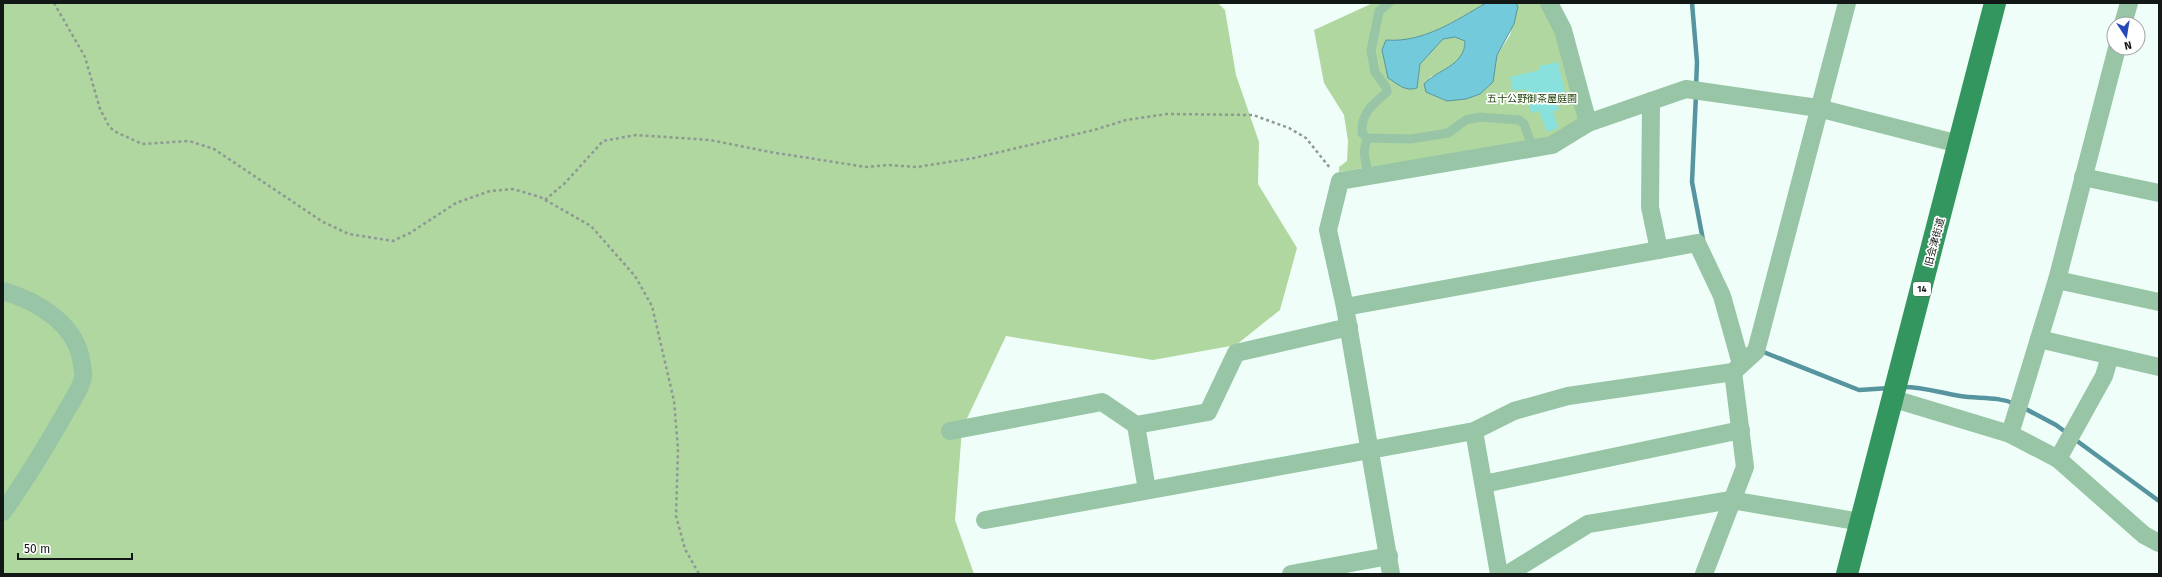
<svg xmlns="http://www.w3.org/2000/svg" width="2162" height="577" font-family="'Fira Sans','Noto Sans JP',sans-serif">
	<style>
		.forest { fill: #b0d79f }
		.water { fill: #73cada; stroke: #56959f }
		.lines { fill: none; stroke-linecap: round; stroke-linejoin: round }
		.stream { stroke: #56959f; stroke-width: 4.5 }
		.building { fill: #88e1dd }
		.path { stroke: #8e9995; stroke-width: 2.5; stroke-dasharray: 3 3; stroke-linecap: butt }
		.lane { stroke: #97c5a5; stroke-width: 9 }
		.street { stroke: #97c5a5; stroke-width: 18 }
		.primary { stroke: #33965e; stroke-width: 22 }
		.labels { text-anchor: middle; stroke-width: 3.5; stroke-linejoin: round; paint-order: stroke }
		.shield { fill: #fff; stroke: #595d5c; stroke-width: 1 }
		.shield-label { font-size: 9px; font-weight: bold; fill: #121816 }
		.park-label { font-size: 10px; fill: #1a3d03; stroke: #fff }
		.street-label { font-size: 10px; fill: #121816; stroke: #fff }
	</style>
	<rect width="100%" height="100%" fill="#effef9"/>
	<!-- forest -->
	<g class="forest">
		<polygon points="3,3 1218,3 1225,10 1236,75 1259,142 1258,184 1297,248 1280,310 1236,345 1153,360 1006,336 962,429 955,520 974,574 3,574"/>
		<path d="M1373,3H1486C1455,21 1423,43 1386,40L1417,88L1420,64L1443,39L1455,37L1465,41C1465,60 1447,71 1430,77L1426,92L1446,101L1466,99L1480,94L1493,82L1497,55L1510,35L1518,6L1515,3H1542L1558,33L1580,120L1546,139L1339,172V167L1347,161L1348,141L1344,115L1324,83L1314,30Z"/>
	</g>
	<!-- water -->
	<path class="water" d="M1486,3H1515L1518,6L1514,24L1497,55L1493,82L1480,94L1466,99L1447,101L1426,92L1424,84C1438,69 1465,66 1465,41L1455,37L1443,39L1420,64L1417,88C1405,92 1398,84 1388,78L1382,50L1386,40C1423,43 1455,21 1486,3Z"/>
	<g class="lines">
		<!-- stream -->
		<g class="stream">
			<polyline points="1692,3 1697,62 1696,87"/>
			<polyline points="1696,94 1692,182 1703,240"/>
			<polyline points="1761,351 1859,390 1890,388"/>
			<path d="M1901,387C1921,386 1940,393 1960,396C1978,399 1998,396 2015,404"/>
			<polyline points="2022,407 2056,425 2067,433"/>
			<polyline points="2073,438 2159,501"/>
		</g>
	</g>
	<!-- building -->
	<polygon class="building" points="1558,62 1565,93 1555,95 1559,110 1553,111 1558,128 1547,132 1539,111 1531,113 1526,89 1513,91 1510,77 1540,70 1539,66"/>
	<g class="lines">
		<!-- path -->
		<g class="path">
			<polyline points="54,3 85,57 100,109 109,126 114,131 142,144 189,141 214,149 323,222 349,234 393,241 410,233 456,203 490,191 513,189 540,197 591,226 635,276 652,306 674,401 678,449 676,516 685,549 699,574"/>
			<polyline points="545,200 565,183 603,141 636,135 710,140 770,152 866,167 888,165 917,167 974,158 1094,130 1126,120 1167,114 1253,115 1289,128 1306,138 1330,168"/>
		</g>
		<!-- lane -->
		<g class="lane">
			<path d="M1389,3L1379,11L1371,51L1375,72L1386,87L1387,92C1373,105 1361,112 1362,133L1367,138L1411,139L1448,133L1466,120L1480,117L1519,120L1524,124L1533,148"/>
			<polyline points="1367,138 1364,152 1368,176"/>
		</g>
		<!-- street -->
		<g class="street">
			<polyline points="1549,3 1563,30 1588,123"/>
			<polyline points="2123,24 2129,3"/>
			<polyline points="1651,101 1650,207 1659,250"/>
			<polyline points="2083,177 2159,193"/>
			<polyline points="2057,280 2159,302"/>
			<path d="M3,291C38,301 78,325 82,365C82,368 84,373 83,377C81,389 70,404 64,415C45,448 25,481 3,512"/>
			<polyline points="1345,307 1697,243 1722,296 1741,364"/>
			<polyline points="2039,339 2159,367"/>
			<polyline points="1894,399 2010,434 2058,459 2144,535 2159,543"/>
			<polyline points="1136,425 1147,490"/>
			<polyline points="950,431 1102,402 1136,425 1208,412 1236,353 1349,327"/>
			<polyline points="1474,431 1499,574"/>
			<polyline points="2010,434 2057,280 2117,48"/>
			<polyline points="2058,459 2104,376 2110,356"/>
			<polyline points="1484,484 1741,430"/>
			<polyline points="985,520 1474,431 1514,411 1568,396 1733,372 1756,351 1847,3"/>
			<polyline points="1291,574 1389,556"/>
			<polyline points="1391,574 1345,307 1328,230 1340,181 1552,145 1588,123 1686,89 1818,108 1959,144"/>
			<polyline points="1508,574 1588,524 1731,500 1861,522"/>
			<polyline points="1704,574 1745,467 1733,372"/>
		</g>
		<!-- primary -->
		<polyline class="primary" points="1847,574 1995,3"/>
	</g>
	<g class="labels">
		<!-- shield labels -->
		<rect class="shield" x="1913" y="282" width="18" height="14" rx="3"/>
		<g class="shield-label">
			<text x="1922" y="292">14</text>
		</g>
		<!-- park labels -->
		<g class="park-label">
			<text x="1532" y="102">五十公野御茶屋庭園</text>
		</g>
		<!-- street labels -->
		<g class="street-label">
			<text transform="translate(1934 242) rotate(-75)" y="4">旧会津街道</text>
		</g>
	</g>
	<!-- border -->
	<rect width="2162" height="577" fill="none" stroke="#121816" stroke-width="8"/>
	<!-- north arrow -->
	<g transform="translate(2126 36) rotate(168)"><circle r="19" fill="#ffffff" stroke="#a0a3a2"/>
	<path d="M0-3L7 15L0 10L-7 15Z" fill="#2549b8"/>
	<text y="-6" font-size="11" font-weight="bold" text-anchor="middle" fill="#121816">N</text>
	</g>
	<!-- scale -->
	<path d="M18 553v6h114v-6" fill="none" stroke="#121816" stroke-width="2"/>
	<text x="24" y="553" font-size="12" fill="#121816" stroke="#ffffff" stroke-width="3" paint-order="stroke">50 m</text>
</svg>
